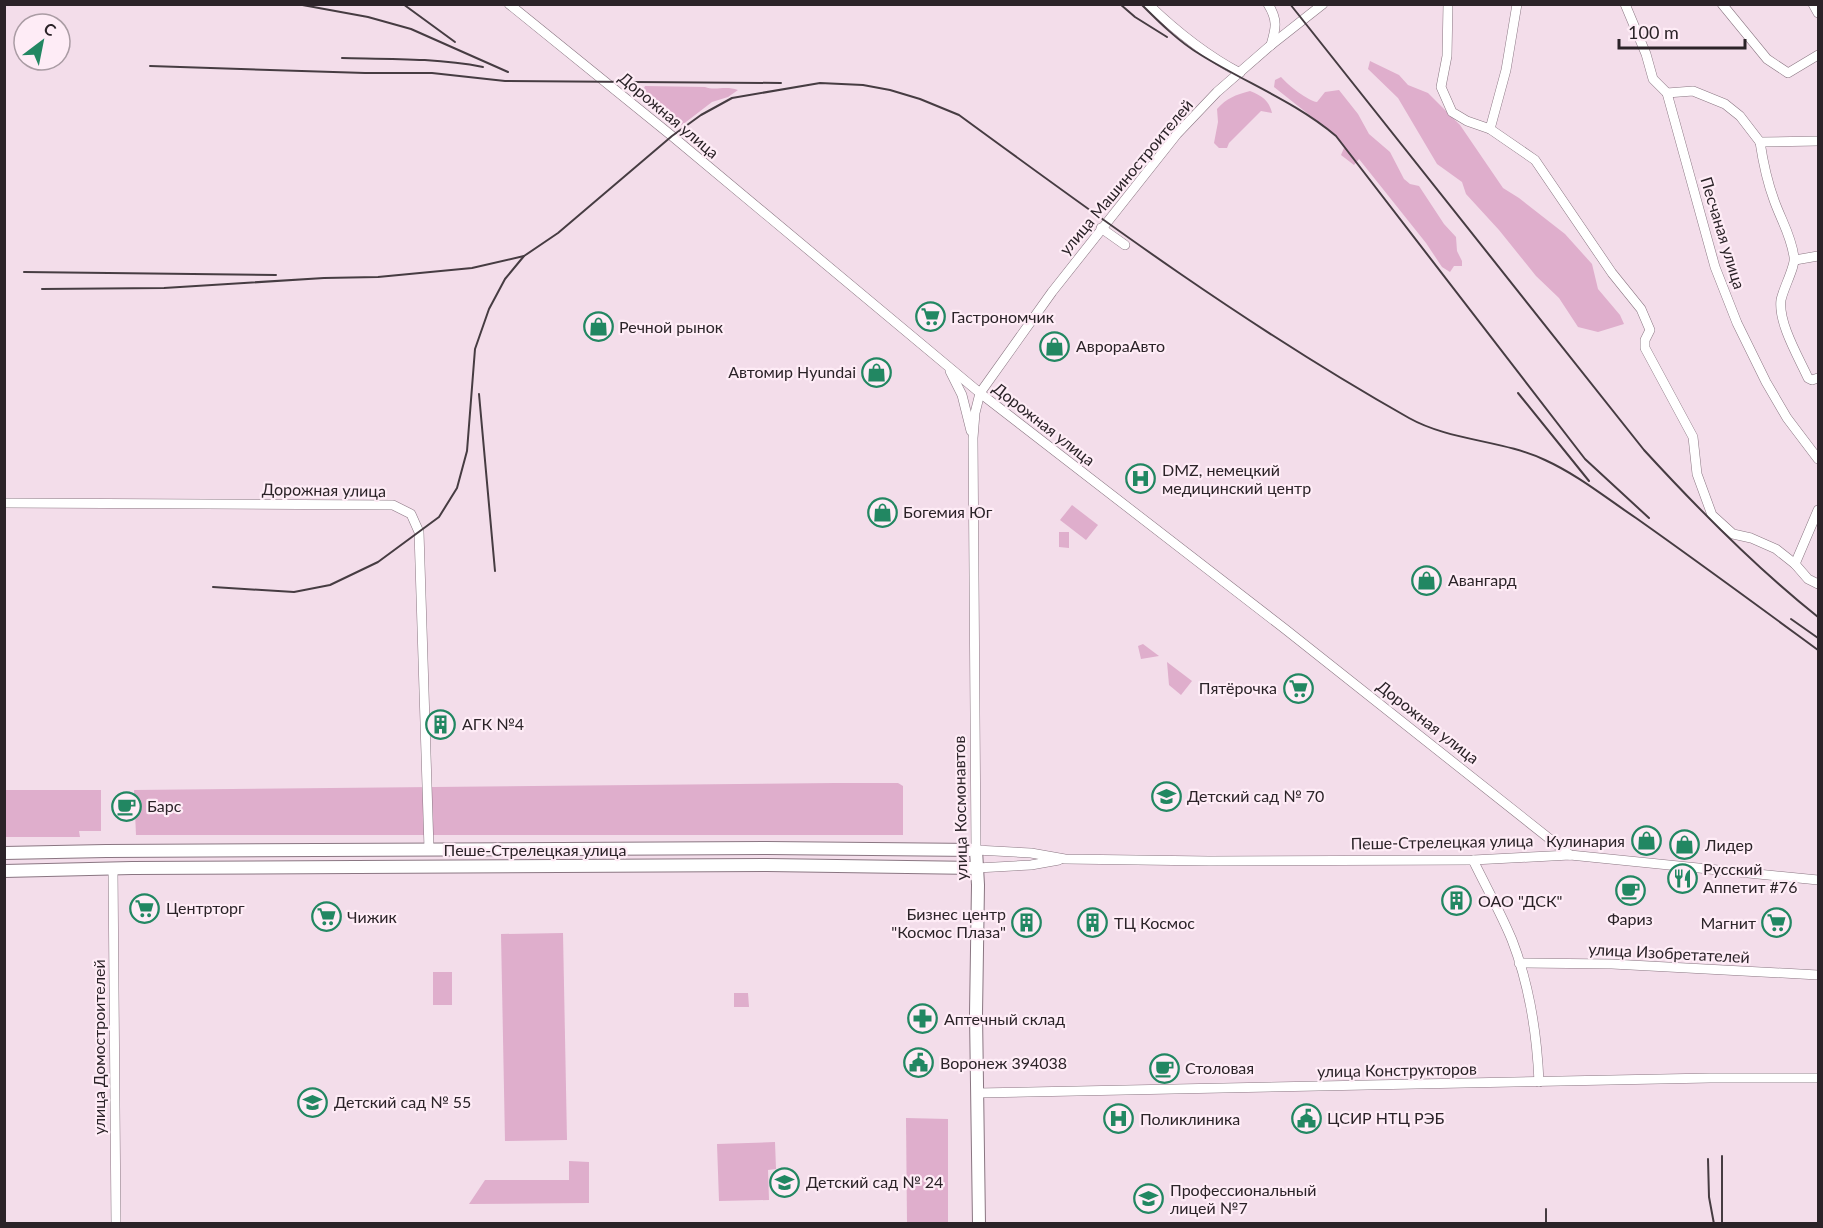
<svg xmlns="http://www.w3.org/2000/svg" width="1823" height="1228" font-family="Lato,sans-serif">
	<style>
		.green { fill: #dfaecc }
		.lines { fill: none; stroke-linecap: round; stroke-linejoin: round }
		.minor-casing { stroke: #8a7682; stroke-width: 10 }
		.major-casing { stroke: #8a7682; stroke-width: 14 }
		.minor { stroke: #fff; stroke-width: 9 }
		.major { stroke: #fff; stroke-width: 12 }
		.rail { stroke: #463c42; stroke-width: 2 }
		.labels { text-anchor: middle; stroke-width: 4.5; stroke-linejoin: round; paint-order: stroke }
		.street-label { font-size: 16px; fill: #2b2328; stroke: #feecf6 }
		.poi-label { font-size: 16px; fill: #2b2328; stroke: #feecf6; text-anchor: start }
	</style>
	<rect width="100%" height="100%" fill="#f3ddea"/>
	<!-- green -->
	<g class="green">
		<polygon points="1370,61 1399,75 1408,85 1428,93 1460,125 1503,188 1519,198 1565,234 1592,264 1598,289 1620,315 1624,324 1598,332 1578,327 1559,298 1536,276 1499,230 1466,194 1462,182 1437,164 1398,98 1368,69"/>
		<path d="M1281,77C1288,85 1308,101 1317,102L1325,92L1339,90L1358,114L1369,134L1390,152L1404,179L1410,184L1419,186L1444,224L1456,237L1457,251L1462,261V266H1454L1450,272L1442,267L1426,243L1359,159L1354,165L1341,155L1344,148L1336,136L1274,87L1275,80Z"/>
		<path d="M645,86L705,87C716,91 725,85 738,90L728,97L712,102L682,125L665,116L642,92Z"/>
		<path d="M1250,91C1262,96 1269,100 1272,113L1261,111L1229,143L1227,148H1219L1214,143L1218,122L1217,109C1227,98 1235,95 1250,91Z"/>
		<polygon points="1072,505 1098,525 1086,540 1060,520"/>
		<polygon points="1059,532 1069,532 1069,548 1059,547"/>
		<polygon points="1143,644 1159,656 1141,659 1138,646"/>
		<polygon points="1167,662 1192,681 1181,695 1169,685"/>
		<polygon points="835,783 898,783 903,786 903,835 136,835 134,790"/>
		<polygon points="4,790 101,790 101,831 79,831 80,837 5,837"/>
		<polygon points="563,933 567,1140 505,1141 501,934"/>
		<rect x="433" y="972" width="19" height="33"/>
		<polygon points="734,993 748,993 749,1007 734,1007"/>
		<polygon points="906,1118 948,1119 948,1223 907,1223"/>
		<polygon points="775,1142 776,1169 768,1170 769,1200 719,1201 717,1144"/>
		<polygon points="569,1161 589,1162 589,1203 469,1204 485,1180 569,1180"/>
	</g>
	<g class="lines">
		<defs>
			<g id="minor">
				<polyline points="509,4 672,136 980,393 1285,629 1570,855"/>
				<path d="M1148,4C1176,31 1206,55 1240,73"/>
				<path d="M1268,4C1278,20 1276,28 1271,45"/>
				<polyline points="1323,4 1271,45 1217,92 1177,134 1052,292 980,393 975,413 973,438 976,850 1031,853 1065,859 1209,861 1473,860 1570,855 1818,880"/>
				<polyline points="1448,4 1447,56 1441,87 1452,112 1467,121 1490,129 1535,160 1612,273 1641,309 1650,330 1645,340 1645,348 1693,437 1697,474 1712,515 1733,534 1751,538 1776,549 1795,564 1808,579 1818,584"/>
				<polyline points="1625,4 1646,54 1653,79 1667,93 1715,267 1737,323 1766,382 1787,418 1818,459"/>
				<polyline points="1722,4 1767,59 1788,73 1818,55"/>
				<polyline points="1813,4 1818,13"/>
				<polyline points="1667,93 1693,91 1725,104 1740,116 1760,142 1818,141"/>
				<polyline points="1490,129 1506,70 1517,4"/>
				<path d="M1760,142C1763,162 1767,181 1774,200C1781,220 1791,235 1794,257C1796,265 1783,289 1781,300C1778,323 1799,358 1808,378L1812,380L1818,378"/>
				<polyline points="1101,228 1125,245"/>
				<polyline points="1795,260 1818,256"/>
				<polyline points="950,371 962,395 971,431"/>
				<polyline points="4,503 393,505 411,514 419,532 429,849"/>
				<polyline points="1795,564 1818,510"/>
				<path d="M1473,860C1486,887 1501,913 1512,940C1529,984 1537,1035 1539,1082"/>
				<polyline points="977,868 1031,865 1059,860"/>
				<polyline points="113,869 116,1224"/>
				<polyline points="1519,963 1612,964 1818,975"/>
				<polyline points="977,1093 1710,1078 1818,1078"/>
			</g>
			<g id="major">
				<polyline points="4,853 106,851 767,848 976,850 978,885 976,1014 979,1224"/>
				<polyline points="4,871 132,868 767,865 977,868"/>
			</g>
		</defs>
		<!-- minor casing -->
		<use href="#minor" class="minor-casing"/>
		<!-- major casing -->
		<use href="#major" class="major-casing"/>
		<!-- minor -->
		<use href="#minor" class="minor"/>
		<!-- major -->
		<use href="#major" class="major"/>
		<!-- rail -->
		<g class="rail">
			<polyline points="297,4 368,17 411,29 508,72"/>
			<polyline points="403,4 455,42"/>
			<polyline points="1120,4 1135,17 1167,37"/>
			<path d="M1141,4C1159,22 1179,42 1201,55C1246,83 1296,102 1336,136L1585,459L1649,518"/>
			<path d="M1290,4L1644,450C1699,510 1755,567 1818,617"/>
			<path d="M342,58C389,59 437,58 483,67"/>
			<polyline points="150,66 365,73 432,73 505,81 781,83"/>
			<polyline points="24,272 276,275"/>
			<polyline points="42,289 164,288 324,278 378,277 472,268 524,256"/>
			<polyline points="1518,393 1589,481"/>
			<polyline points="479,394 495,571"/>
			<path d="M213,587L294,592L330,585L378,562L439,517L457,488L467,451L475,349L489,309L505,279L524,256L558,233L672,136L701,115L732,98L820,83L863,85L890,90L920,99L959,115C1105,222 1251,329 1409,418C1450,441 1503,440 1545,460C1578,475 1606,498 1636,518C1697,561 1758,606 1818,650"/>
			<polyline points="1791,619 1818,638"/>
			<polyline points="1708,1159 1709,1197 1714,1224"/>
			<polyline points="1546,1224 1546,1209"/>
			<polyline points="1722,1224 1722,1156"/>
		</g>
	</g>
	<!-- icons -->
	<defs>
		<symbol id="supermarket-ring" viewBox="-11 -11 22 22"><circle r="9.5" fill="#feecf6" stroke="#228762" stroke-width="1.5"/><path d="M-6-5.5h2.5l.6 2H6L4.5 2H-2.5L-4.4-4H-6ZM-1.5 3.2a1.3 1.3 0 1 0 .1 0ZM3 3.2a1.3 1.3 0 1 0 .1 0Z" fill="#228762"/></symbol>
		<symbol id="shop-ring" viewBox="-11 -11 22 22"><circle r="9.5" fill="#feecf6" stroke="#228762" stroke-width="1.5"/><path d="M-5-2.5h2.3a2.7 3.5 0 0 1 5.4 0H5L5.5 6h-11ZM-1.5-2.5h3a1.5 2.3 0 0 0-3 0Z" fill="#228762"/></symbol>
		<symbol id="hospital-ring" viewBox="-11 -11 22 22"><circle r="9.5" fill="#feecf6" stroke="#228762" stroke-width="1.5"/><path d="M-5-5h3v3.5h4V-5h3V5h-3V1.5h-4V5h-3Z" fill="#228762"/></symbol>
		<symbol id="building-ring" viewBox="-11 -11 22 22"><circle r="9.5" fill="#feecf6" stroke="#228762" stroke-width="1.5"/><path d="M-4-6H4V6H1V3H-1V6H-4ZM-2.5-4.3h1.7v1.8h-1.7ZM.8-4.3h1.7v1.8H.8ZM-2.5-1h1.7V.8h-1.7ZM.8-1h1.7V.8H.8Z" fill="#228762"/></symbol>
		<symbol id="school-ring" viewBox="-11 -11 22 22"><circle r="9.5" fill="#feecf6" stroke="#228762" stroke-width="1.5"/><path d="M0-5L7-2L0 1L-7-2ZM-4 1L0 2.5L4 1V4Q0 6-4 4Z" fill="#228762"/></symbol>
		<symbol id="cafe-ring" viewBox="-11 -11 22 22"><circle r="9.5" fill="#feecf6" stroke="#228762" stroke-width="1.5"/><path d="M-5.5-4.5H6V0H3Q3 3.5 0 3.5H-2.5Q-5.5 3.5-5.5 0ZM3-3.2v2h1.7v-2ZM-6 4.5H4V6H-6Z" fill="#228762"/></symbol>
		<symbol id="restaurant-ring" viewBox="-11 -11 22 22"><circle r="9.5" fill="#feecf6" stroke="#228762" stroke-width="1.5"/><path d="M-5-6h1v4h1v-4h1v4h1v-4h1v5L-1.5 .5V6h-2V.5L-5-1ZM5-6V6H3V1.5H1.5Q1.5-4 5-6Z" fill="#228762"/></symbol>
		<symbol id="pharmacy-ring" viewBox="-11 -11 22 22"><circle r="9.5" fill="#feecf6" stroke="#228762" stroke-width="1.5"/><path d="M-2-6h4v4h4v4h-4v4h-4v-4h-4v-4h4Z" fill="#228762"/></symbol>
		<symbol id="civic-ring" viewBox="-11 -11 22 22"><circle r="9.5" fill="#feecf6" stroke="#228762" stroke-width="1.5"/><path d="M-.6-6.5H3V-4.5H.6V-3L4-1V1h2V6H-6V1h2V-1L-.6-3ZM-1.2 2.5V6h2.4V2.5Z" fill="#228762"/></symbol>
		<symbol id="university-ring" viewBox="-11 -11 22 22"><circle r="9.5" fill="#feecf6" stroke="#228762" stroke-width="1.5"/><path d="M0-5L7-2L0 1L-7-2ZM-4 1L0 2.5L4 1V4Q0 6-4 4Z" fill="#228762"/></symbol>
	</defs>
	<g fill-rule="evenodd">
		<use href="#supermarket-ring" x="914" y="300" width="33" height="33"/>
		<use href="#shop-ring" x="582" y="310" width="33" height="33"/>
		<use href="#shop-ring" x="1038" y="330" width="33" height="33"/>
		<use href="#shop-ring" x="860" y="356" width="33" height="33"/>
		<use href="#hospital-ring" x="1124" y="462" width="33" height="33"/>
		<use href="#shop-ring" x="866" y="496" width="33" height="33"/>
		<use href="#shop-ring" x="1410" y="564" width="33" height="33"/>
		<use href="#supermarket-ring" x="1282" y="672" width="33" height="33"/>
		<use href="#building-ring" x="424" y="708" width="33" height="33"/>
		<use href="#school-ring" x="1150" y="780" width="33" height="33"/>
		<use href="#cafe-ring" x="110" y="790" width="33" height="33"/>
		<use href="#shop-ring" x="1630" y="824" width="33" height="33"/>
		<use href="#shop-ring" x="1668" y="828" width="33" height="33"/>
		<use href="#restaurant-ring" x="1666" y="862" width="33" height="33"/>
		<use href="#cafe-ring" x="1614" y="874" width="33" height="33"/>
		<use href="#building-ring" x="1440" y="884" width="33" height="33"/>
		<use href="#supermarket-ring" x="128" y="892" width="33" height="33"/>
		<use href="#supermarket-ring" x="310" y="900" width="33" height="33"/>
		<use href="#building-ring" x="1010" y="906" width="33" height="33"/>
		<use href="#building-ring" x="1076" y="906" width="33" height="33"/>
		<use href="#supermarket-ring" x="1760" y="906" width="33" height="33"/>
		<use href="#pharmacy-ring" x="906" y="1002" width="33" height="33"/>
		<use href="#civic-ring" x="902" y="1046" width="33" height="33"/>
		<use href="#cafe-ring" x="1148" y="1052" width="33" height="33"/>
		<use href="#school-ring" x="296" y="1086" width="33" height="33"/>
		<use href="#civic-ring" x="1290" y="1102" width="33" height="33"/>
		<use href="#hospital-ring" x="1102" y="1102" width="33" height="33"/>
		<use href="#school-ring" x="768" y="1166" width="33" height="33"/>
		<use href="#university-ring" x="1132" y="1182" width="33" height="33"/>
	</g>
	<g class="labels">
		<!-- street labels -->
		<g class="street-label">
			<text transform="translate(669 115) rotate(40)" y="6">Дорожная улица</text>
			<text transform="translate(1126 177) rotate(-50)" y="6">улица Машиностроителей</text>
			<text transform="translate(1723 233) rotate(73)" y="6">Песчаная улица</text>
			<text transform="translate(1044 424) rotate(38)" y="6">Дорожная улица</text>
			<text transform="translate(324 490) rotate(1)" y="6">Дорожная улица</text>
			<text transform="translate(1428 722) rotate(38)" y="6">Дорожная улица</text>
			<text transform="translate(960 808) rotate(-91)" y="6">улица Космонавтов</text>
			<text transform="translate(1442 842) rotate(-1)" y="6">Пеше-Стрелецкая улица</text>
			<text x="535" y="856">Пеше-Стрелецкая улица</text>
			<text transform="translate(1669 953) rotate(3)" y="6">улица Изобретателей</text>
			<text transform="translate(99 1047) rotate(-90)" y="6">улица Домостроителей</text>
			<text transform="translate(1397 1070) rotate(-1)" y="6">улица Конструкторов</text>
		</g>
		<!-- poi labels -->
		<g class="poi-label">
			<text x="951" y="323">Гастрономчик</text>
			<text x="619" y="333">Речной рынок</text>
			<text x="1076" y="352">АврораАвто</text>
			<text x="856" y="378" text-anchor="end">Автомир Hyundai</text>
			<text x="1162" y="476">DMZ, немецкий<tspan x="1162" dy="18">медицинский центр</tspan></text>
			<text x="903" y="518">Богемия Юг</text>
			<text x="1448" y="586">Авангард</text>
			<text x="1277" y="694" text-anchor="end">Пятёрочка</text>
			<text x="462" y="730">АГК №4</text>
			<text x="1187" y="802">Детский сад № 70</text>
			<text x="147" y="812">Барс</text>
			<text x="1625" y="847" text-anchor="end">Кулинария</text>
			<text x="1705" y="851">Лидер</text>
			<text x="1703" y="875">Русский<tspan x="1703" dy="18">Аппетит #76</tspan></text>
			<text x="1478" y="907">ОАО "ДСК"</text>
			<text x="166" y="914">Центрторг</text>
			<text x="1006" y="920" text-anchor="end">Бизнес центр<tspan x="1006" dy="18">"Космос Плаза"</tspan></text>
			<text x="347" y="923">Чижик</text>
			<text x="1630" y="925" text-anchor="middle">Фариз</text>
			<text x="1114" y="929">ТЦ Космос</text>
			<text x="1756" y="929" text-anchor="end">Магнит</text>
			<text x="944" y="1025">Аптечный склад</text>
			<text x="940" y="1069">Воронеж 394038</text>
			<text x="1185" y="1074">Столовая</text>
			<text x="334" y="1108">Детский сад № 55</text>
			<text x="1327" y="1124">ЦСИР НТЦ РЭБ</text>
			<text x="1140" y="1125">Поликлиника</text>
			<text x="806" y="1188">Детский сад № 24</text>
			<text x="1170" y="1196">Профессиональный<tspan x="1170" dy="18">лицей №7</tspan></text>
		</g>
	</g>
	<!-- border -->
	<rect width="1823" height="1228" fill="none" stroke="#2b2328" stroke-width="12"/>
	<!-- north arrow -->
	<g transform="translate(42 42) rotate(32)"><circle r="28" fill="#feecf6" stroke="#aa9ca4" stroke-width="1.5"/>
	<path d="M0-4.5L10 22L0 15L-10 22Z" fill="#228762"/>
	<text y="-9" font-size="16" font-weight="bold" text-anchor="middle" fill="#2b2328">С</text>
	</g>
	<!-- scale -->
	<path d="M1619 39v9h126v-9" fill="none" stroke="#2b2328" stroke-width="3"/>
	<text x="1628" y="39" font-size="18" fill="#2b2328" stroke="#feecf6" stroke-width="4.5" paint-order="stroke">100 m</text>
</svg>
